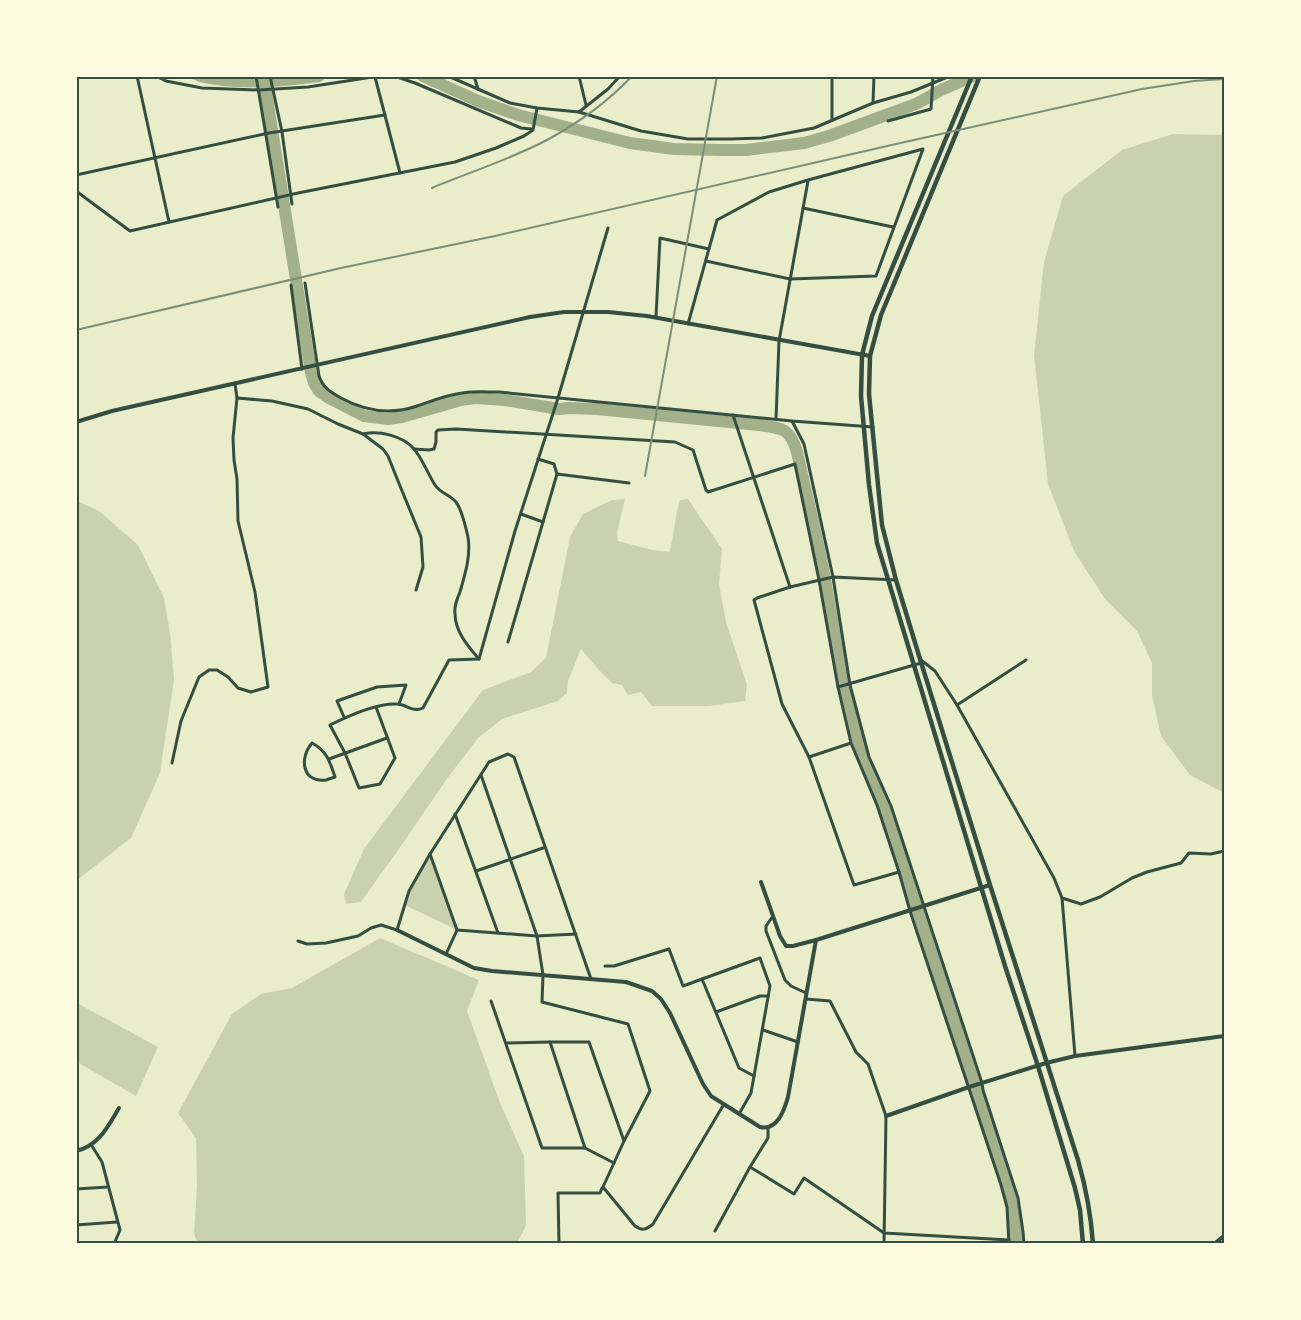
<svg xmlns="http://www.w3.org/2000/svg" width="1301" height="1320" font-family="Literata,serif">
	<style>
		.green { fill: #cad2ad }
		.water { fill: #a3b18a }
		.lines { fill: none; stroke-linecap: round; stroke-linejoin: round }
		.river { stroke: #a3b18a; stroke-width: 12 }
		.minor { stroke: #344e41; stroke-width: 3 }
		.tertiary { stroke: #344e41; stroke-width: 4 }
		.primary { stroke: #344e41; stroke-width: 4.5 }
		.rail { stroke: #7c8e77; stroke-width: 2 }
		.neatline { fill: none; stroke: #344e41; stroke-width: 2 }
	</style>
	<rect width="100%" height="100%" fill="#e9edc9"/>
	<!-- green -->
	<g class="green">
		<polygon points="1173,134 1224,135 1224,793 1190,775 1161,736 1152,695 1152,663 1137,631 1105,599 1074,551 1048,484 1034,355 1044,262 1063,196 1122,150"/>
		<polygon points="625,499 617,532 618,541 652,550 670,552 677,511 680,500 688,499 722,549 719,584 726,622 747,685 745,701 709,706 652,706 641,692 628,695 622,685 612,683 598,669 581,649 568,681 567,693 558,701 502,719 478,738 446,780 403,843 361,902 346,904 344,894 364,849 483,690 531,672 546,658 570,537 583,514 612,500"/>
		<polygon points="77,501 99,511 138,545 164,598 170,633 174,679 160,773 131,838 77,880"/>
		<polygon points="430,854 457,930 405,905 409,891"/>
		<polygon points="380,938 479,980 467,1011 500,1103 524,1156 526,1226 517,1243 198,1243 194,1234 197,1186 196,1138 178,1113 232,1014 261,994 292,988"/>
		<polygon points="77,1003 158,1047 136,1096 77,1062"/>
	</g>
	<!-- water -->
	<polygon class="water" points="221,76 240,78 239,86 210,83 182,77"/>
	<g class="lines">
		<!-- river -->
		<g class="river">
			<path d="M200,76C235,85 283,81 319,76"/>
			<polyline points="423,76 478,101 518,115 630,143 674,149 722,150 746,150 804,143 829,136 897,111 918,103 941,90 973,76"/>
			<path d="M264,80L311,373L314,383L319,391L329,398L364,416L388,419L402,417L461,400L475,398L505,400L559,409L569,408L597,409L759,425C782,428 790,428 797,452C807,498 819,544 827,590C839,659 847,730 879,793L994,1143C1004,1176 1016,1208 1016,1244"/>
		</g>
		<!-- minor -->
		<g class="minor">
			<polyline points="137,76 169,222"/>
			<polyline points="156,76 166,81 202,88 259,90 308,87 379,76"/>
			<polyline points="256,76 278,207"/>
			<polyline points="270,76 282,132 292,204"/>
			<polyline points="394,76 415,83 521,128 531,129"/>
			<polyline points="448,76 510,103 537,108 579,112 641,131 688,139 731,139 762,138 814,128 873,103 911,92 950,76"/>
			<polyline points="474,76 478,89"/>
			<polyline points="579,76 586,105"/>
			<polyline points="832,76 832,120"/>
			<polyline points="375,77 400,173"/>
			<polyline points="873,103 874,76"/>
			<polyline points="579,112 608,89 620,76"/>
			<polyline points="888,121 931,109 933,76"/>
			<polyline points="76,175 269,133 385,115"/>
			<polyline points="76,191 130,231 298,193 455,162 496,148 524,136 533,130 537,108"/>
			<polyline points="803,208 893,227"/>
			<path d="M305,283L319,376C323,388 331,392 341,398C365,411 391,415 417,406C432,401 446,395 462,393C474,391 487,392 499,392L792,421L873,427"/>
			<polyline points="291,285 302,369"/>
			<polyline points="656,317 660,238 709,249"/>
			<polyline points="688,324 717,220 769,192 808,180 923,149 876,276 790,279 706,261"/>
			<polyline points="237,398 272,401 308,409 338,424 363,434 383,449 388,456 398,481 421,537 423,567 416,590"/>
			<polyline points="733,415 790,587 833,577 896,580"/>
			<polyline points="776,419 779,341 808,181"/>
			<polyline points="792,421 804,444 833,577 850,685 869,757 891,806 982,1083 983,1090 1018,1198 1023,1232 1024,1244"/>
			<path d="M363,434C379,430 403,436 414,449C422,458 428,474 435,485C440,493 450,495 456,502C462,510 466,528 468,537C471,556 465,574 460,592C457,599 454,606 455,614C455,631 468,646 478,658"/>
			<polyline points="414,449 429,450 434,449 436,442 436,432 438,430 456,429 675,442 693,450 706,490 708,492 795,464 819,580 838,687 851,743 877,805 899,872 910,911 1001,1185 1007,1207 1009,1244"/>
			<polyline points="557,474 629,483"/>
			<polyline points="521,514 543,522"/>
			<polyline points="790,587 757,598 754,600 782,704 809,757 854,885 899,872"/>
			<polyline points="508,642 557,474 554,464 538,459"/>
			<polyline points="479,659 515,531 558,398 608,228"/>
			<polyline points="921,660 935,671 957,705 1054,878 1062,898 1075,1056"/>
			<polyline points="838,687 921,663"/>
			<polyline points="957,705 1026,660"/>
			<path d="M376,707L395,758L380,784L359,788L345,753L330,725C348,716 377,703 397,704C406,704 413,713 423,708L449,660L479,659"/>
			<polyline points="344,717 337,701 377,687 406,685 399,704"/>
			<path d="M312,743C327,751 330,762 335,777C332,778 329,779 326,780C302,783 299,758 312,743Z"/>
			<polyline points="809,757 851,743"/>
			<polyline points="329,759 387,738"/>
			<polyline points="172,763 181,721 199,677 209,670 217,670 228,677 238,688 251,692 268,687 255,592 238,521 237,479 234,460 233,438 237,398 235,384"/>
			<path d="M481,775L537,936L543,975L542,1002L628,1024L650,1091L624,1141L603,1187L635,1226C642,1231 646,1230 653,1224L724,1104"/>
			<polyline points="455,814 498,933"/>
			<polyline points="430,854 457,930 446,954"/>
			<polyline points="476,871 543,848"/>
			<polyline points="1062,898 1081,904 1100,897 1132,878 1147,872 1181,863 1189,853 1211,854 1224,851"/>
			<polyline points="773,916 766,926 766,931 785,980 791,986 806,993"/>
			<polyline points="457,930 537,936 576,934"/>
			<polyline points="298,941 307,944 326,943 358,936 371,928 381,925 397,930 409,891 430,854 489,762 508,754 514,757 591,979"/>
			<polyline points="605,966 614,966 669,949 683,986 760,958 770,986 751,1093 739,1114"/>
			<polyline points="702,979 739,1068 754,1076"/>
			<polyline points="806,999 830,1001 856,1052 868,1064 886,1116 884,1244"/>
			<polyline points="491,1001 542,1148 585,1148"/>
			<polyline points="716,1012 760,996 768,996"/>
			<polyline points="763,1030 798,1042"/>
			<polyline points="550,1042 585,1148 614,1163"/>
			<polyline points="507,1043 550,1042 589,1042 624,1141"/>
			<polyline points="92,1146 102,1162 120,1230 114,1244"/>
			<polyline points="750,1167 794,1194 804,1178 884,1233 1009,1240"/>
			<polyline points="76,1189 108,1187"/>
			<polyline points="76,1225 117,1222"/>
			<polyline points="715,1231 750,1167 768,1138 768,1128"/>
			<polyline points="559,1244 558,1193 600,1193 602,1188"/>
		</g>
		<!-- tertiary -->
		<g class="tertiary">
			<polyline points="76,422 112,411 530,317 564,312 608,312 647,316 870,356"/>
			<polyline points="761,882 780,936 786,946 793,946 816,940"/>
			<path d="M397,930L474,968L492,971L626,982L652,991L661,999L670,1013L703,1084L711,1096L760,1127C777,1131 784,1111 788,1097L816,940L990,885"/>
			<polyline points="886,1116 969,1087 1046,1063 1075,1056 1224,1036"/>
			<path d="M76,1151C99,1146 108,1126 119,1108"/>
			<polyline points="1214,1244 1224,1236"/>
		</g>
		<!-- primary -->
		<g class="primary">
			<polyline points="972,76 872,316 862,355 861,396 869,485 877,543 1005,966 1038,1066 1075,1188 1080,1210 1083,1244"/>
			<path d="M980,76L881,315L870,356L869,394L882,525L896,580L920,659L990,885L1078,1160C1086,1188 1091,1215 1093,1244"/>
		</g>
		<!-- rail -->
		<g class="rail">
			<path d="M432,188C470,172 511,159 547,140C578,123 608,102 632,76"/>
			<polyline points="76,330 341,268 495,236 896,144 1142,89 1194,81 1224,79"/>
			<polyline points="645,476 717,76"/>
		</g>
	</g>
	<!-- border -->
	<rect width="1301" height="1320" fill="none" stroke="#fefae0" stroke-width="156"/>
	<rect x="78" y="78" width="1145" height="1164" class="neatline"/>
</svg>
